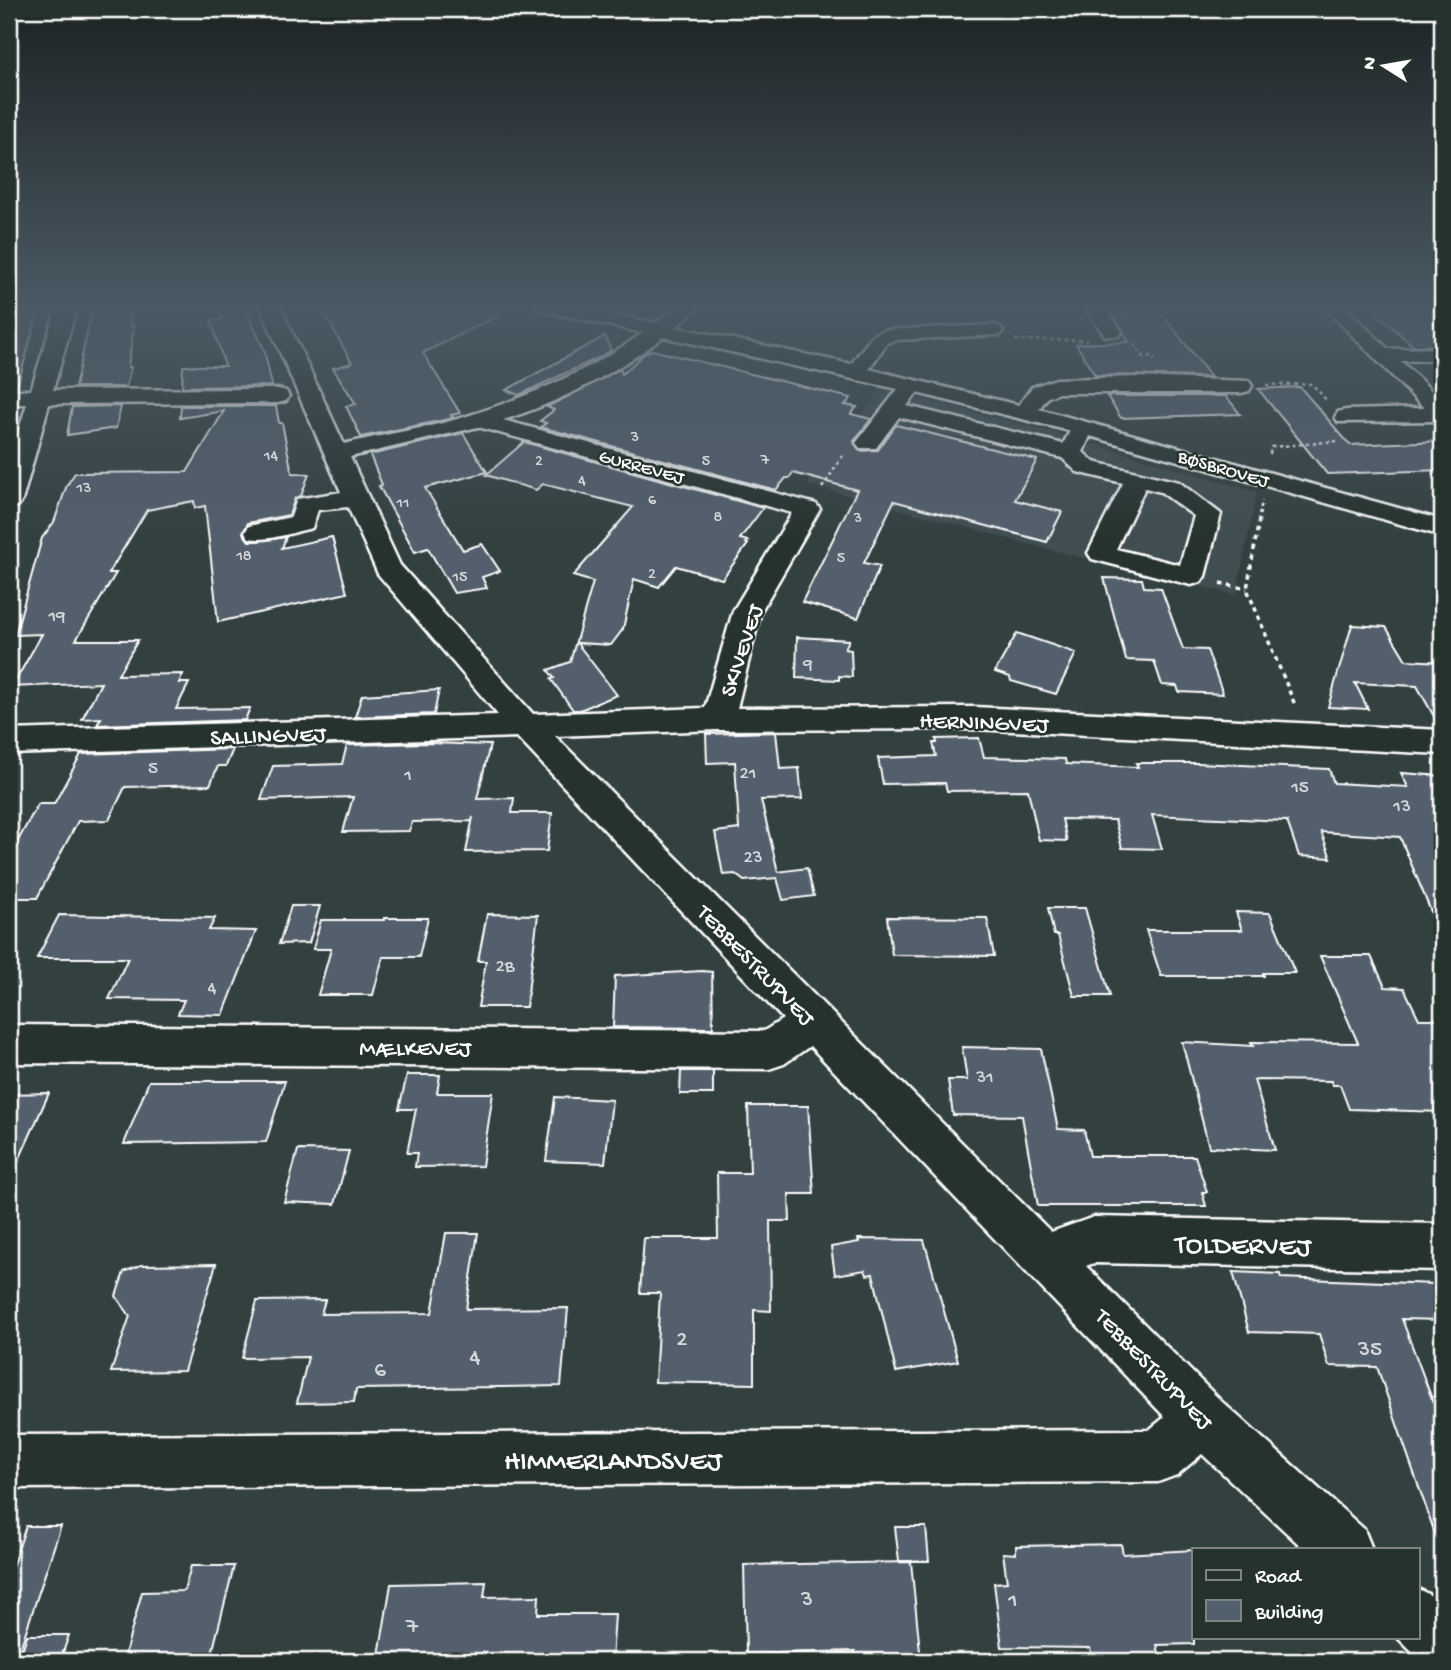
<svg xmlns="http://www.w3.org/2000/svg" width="1451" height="1670" font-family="'Gochi Hand',sans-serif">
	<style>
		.built { fill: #404d51 }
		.building { fill: #525f6c; stroke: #fff; stroke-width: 2 }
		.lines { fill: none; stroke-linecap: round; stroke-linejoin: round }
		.minor-casing { stroke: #fff; stroke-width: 5 }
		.path-far1 { stroke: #fff; stroke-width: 2.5; stroke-dasharray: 3.5 3.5; stroke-linecap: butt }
		.path { stroke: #fff; stroke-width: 3.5; stroke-dasharray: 4.5 4.5; stroke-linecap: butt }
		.minor { fill: #26332d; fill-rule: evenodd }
		.labels { text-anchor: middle; stroke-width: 5; stroke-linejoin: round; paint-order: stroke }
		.far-number-label { font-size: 16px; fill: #d4d7da }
		.far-street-label { font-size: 19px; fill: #fff; stroke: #26332d }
		.number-label { font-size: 19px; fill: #d4d7da }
		.street-label { font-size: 23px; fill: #fff; stroke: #26332d }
		.near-number-label { font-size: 23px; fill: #d4d7da }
		.near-street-label { font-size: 28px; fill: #fff; stroke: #26332d }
	</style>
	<rect width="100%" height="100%" fill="#334040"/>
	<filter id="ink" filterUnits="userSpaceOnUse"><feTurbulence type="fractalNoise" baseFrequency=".0143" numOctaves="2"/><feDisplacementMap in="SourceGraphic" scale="14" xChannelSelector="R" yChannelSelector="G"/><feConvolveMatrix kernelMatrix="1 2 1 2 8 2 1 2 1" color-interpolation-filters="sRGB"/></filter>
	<g filter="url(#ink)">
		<!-- built -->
		<polygon class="built" points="882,389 1058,434 1257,492 1236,595 1043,548 807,484"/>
		<!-- building -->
		<g class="building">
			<polygon points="40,306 17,387 9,386 9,307"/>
			<polygon points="93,306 133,306 130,326 134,326 128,367 131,367 126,387 75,387"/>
			<polygon points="244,306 264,349 272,386 182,387 183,366 225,366 211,321 221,319 218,309"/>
			<polygon points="320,306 347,306 375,315 389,306 450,306 498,316 423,353 460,413 451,415 453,417 449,419 361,437 346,406 356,404 333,368 352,363"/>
			<polygon points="1119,306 1156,306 1211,377 1095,375 1076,344 1129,342 1114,316 1126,315"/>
			<polygon points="1369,306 1442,306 1442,346 1413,346"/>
			<polygon points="605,336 611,350 600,357 519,395 506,390"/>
			<polygon points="652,350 851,398 845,405 857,407 851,414 871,419 854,441 860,451 878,450 896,425 1037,460 1015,500 1062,512 1047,542 894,501 864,563 880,566 858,618 802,602 857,490 793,473 789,478 786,478 776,490 541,427 546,423 540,421 554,410 547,407 620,369 622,374 643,355"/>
			<polygon points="1300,387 1350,445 1442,441 1442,470 1327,474 1258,389"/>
			<polygon points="1107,396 1226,396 1240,414 1121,418"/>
			<polygon points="121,406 116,428 67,435 72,407"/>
			<polygon points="181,406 276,406 279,423 282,423 292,473 309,474 301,496 295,498 289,515 248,523 243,533 249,541 256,541 286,537 282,548 332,537 347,593 218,622 205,506 195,508 194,501 147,510 109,573 116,573 76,640 138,640 118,675 183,674 179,683 189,683 176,709 250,708 245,720 97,725 101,718 82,719 101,683 12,687 42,634 15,635 42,538 54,522 67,485 75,473 187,472 224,411 180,418"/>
			<polygon points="463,433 487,472 425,488 463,550 482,544 500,571 482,577 487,588 454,593 428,548 415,552 379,486 382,485 370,455"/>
			<polygon points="524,442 763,508 740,539 748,541 746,543 748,544 722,579 676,566 659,587 634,579 623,629 611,645 577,643 617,695 580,710 573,710 551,679 554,678 548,670 570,662 593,582 573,576 633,507 543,484 536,490 486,475"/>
			<polygon points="1104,578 1142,579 1144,587 1161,588 1183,649 1207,650 1223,694 1179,692 1177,686 1162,685 1154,661 1126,660"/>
			<polygon points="1352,625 1386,627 1406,660 1442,662 1442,727 1440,727 1417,686 1355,683 1368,709 1328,707"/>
			<polygon points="1017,633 1076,653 1056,694 1011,681 1010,677 995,672"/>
			<polygon points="797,637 849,640 845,649 851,650 852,677 839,676 839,680 796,678"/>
			<polygon points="439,690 434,714 355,717 362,695"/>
			<polygon points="776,732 780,769 799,768 802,799 761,800 778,872 807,868 814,896 783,900 777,878 744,881 735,874 723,875 715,832 739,829 735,762 707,763 706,734"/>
			<polygon points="979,738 984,757 1065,759 1066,764 1138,767 1136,763 1198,763 1329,769 1334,783 1408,787 1401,773 1442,776 1442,938 1400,837 1321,832 1331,858 1299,856 1287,821 1152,815 1162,849 1122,848 1115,820 1062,819 1067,841 1039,840 1028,790 947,791 945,783 883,784 878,758 936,756 933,743 937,743 936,739"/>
			<polygon points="428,743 490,745 477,799 514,798 512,813 552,813 547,851 466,852 473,817 472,821 412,822 409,831 343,832 353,797 261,800 273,766 342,764 347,745"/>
			<polygon points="233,749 226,766 218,766 210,785 125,787 109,820 78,821 37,898 9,898 9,857 38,804 54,804 81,754"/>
			<polygon points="291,906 320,906 309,943 279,944"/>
			<polygon points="1048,908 1085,908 1110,996 1074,996 1058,935 1054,935"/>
			<polygon points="1236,912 1270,913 1295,973 1263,973 1264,976 1161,976 1146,930 1242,930"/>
			<polygon points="487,914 538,915 526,1007 478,1007 486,961 478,961"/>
			<polygon points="59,915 215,918 209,930 256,931 223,1015 178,1014 184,1000 109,999 128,958 37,958"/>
			<polygon points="887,917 987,918 994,956 892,955"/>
			<polygon points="384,918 428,918 419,957 383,957 373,995 318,995 331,949 313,949 321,920 384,920"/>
			<polygon points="1320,956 1371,956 1385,987 1404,988 1419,1019 1442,1019 1442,1112 1349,1109 1340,1085 1332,1085 1331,1081 1254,1080 1275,1150 1209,1147 1182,1042 1253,1046 1251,1042 1358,1043"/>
			<polygon points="702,971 712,972 713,1028 613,1027 615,976"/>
			<polygon points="962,1047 1041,1049 1058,1129 1084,1130 1090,1156 1195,1156 1207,1192 1202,1192 1206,1206 1038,1206 1022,1116 953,1115 948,1080 967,1080"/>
			<polygon points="681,1071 713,1071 713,1094 680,1094"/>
			<polygon points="407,1075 440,1075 437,1093 493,1093 482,1166 415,1167 417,1153 407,1153 416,1109 399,1109"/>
			<polygon points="149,1081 285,1081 266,1142 124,1144"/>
			<polygon points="49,1093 9,1182 9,1094"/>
			<polygon points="555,1097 612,1100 605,1163 546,1161"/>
			<polygon points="748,1106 808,1106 814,1194 789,1194 790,1221 770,1221 771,1311 754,1310 754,1384 655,1382 660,1293 640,1293 644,1238 718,1238 717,1173 750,1173"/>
			<polygon points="298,1150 349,1151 335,1204 284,1202"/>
			<polygon points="446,1233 478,1233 466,1309 568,1308 561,1386 356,1389 354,1402 297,1403 308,1357 242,1358 257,1301 325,1300 321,1314 432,1313"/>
			<polygon points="858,1239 924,1240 958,1361 896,1372 873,1274 867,1275 865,1270 835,1275 831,1247 859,1242"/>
			<polygon points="216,1264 184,1371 111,1372 130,1316 116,1296 124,1272 141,1265"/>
			<polygon points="1233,1272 1280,1274 1281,1278 1435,1284 1442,1301 1442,1320 1402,1319 1438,1415 1442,1415 1442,1542 1438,1542 1377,1367 1329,1366 1319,1334 1249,1332"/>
			<polygon points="26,1526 61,1526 16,1661 9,1661 9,1576"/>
			<polygon points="895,1527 926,1527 929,1561 899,1561"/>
			<polygon points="1121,1544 1123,1554 1194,1550 1194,1644 1157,1645 1161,1661 1093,1661 1090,1648 1002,1647 994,1583 1007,1582 1003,1553 1016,1554 1016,1546"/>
			<polygon points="911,1562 921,1661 855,1661 855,1651 746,1654 744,1565"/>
			<polygon points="191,1566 234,1566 210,1661 123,1661 142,1592 184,1591"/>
			<polygon points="486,1582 484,1597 539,1596 538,1614 615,1614 612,1661 378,1661 391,1584"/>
			<polygon points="27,1635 69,1635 60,1661 19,1661"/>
		</g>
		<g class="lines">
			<defs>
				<g id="minor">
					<polygon points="57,306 77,306 53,390 278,389 286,391 289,396 286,401 278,403 49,404 22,501 18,506 9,509 9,461 27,404 9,404 9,390 31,390"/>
					<path d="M260,306H280L344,444C383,434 425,429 464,417C528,397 588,372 643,333L539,310L536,306H572L656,323L677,306H699L676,327L851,364L873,335L884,330L993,325L1000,327L1003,331L1000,335L895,340L887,343L869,369L1019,405L1032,387L1056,379L1138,377L1249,381L1252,386L1249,391L1241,393H1059L1048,397L1039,409L1442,520V536L1090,436L1083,452L1094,462L1179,482L1221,514L1205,576L1201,582L1191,585L1092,559L1088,553L1123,483L1077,472L1062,458L899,417L876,448H860L856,443L898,389L663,337C615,373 561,402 503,420L816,504L820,509L761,611L737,708L974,707L1442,730V754L974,729L718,730L555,736L1051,1232L1094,1217L1442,1224V1270L1094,1263L1086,1266L1221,1401L1364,1529L1372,1549H1304L1202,1454L1177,1475L1158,1482L9,1488V1435L1149,1430L1165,1417L810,1046L784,1064L769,1069L9,1063V1025L764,1031L783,1019L517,737L9,754V730L498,715L378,574L348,507L318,510L312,528C293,532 268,542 249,538L245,532L249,526L291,517L297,499L341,492ZM917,393L1070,431L1063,444L907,406ZM478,427L792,513L733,611L705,708L533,714L400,565L350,457ZM1145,488L1161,492L1194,516L1180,565L1116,549Z"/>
					<polygon points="1084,306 1104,306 1122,332 1119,336 1105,336"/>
					<polygon points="1323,306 1344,306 1388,349 1442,348 1442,360 1401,361 1442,401 1442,421 1338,422 1335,417 1338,412 1346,410 1424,408"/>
					<polygon points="1418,1589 1442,1601 1442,1661 1421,1661 1397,1637 1418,1637"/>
				</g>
			</defs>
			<!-- minor casing -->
			<use href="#minor" class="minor-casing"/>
			<!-- path-far1 -->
			<g class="path-far1">
				<polyline points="1015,340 1087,340"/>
				<polyline points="1134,344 1144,357 1152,356 1155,360"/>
				<polyline points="1266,385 1312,384 1327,401"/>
				<polyline points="1270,454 1271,447 1338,441"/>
				<polyline points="822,488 844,454"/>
				<polyline points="1258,522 1262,501"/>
			</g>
			<!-- path -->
			<g class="path">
				<polyline points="1259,520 1247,589 1295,705"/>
				<polyline points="1220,583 1247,589"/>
			</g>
			<!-- minor -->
			<use href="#minor" class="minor"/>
		</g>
	</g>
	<!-- sky -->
	<linearGradient id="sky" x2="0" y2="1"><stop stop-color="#1c2323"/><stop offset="0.57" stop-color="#4a5964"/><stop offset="1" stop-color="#4a5964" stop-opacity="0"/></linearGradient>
	<rect width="1451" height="539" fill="url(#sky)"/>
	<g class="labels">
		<!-- far-number labels -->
		<g class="far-number-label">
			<text x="635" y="441">3</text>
			<text x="271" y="460">14</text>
			<text x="765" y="464">7</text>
			<text x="539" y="465">2</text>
			<text x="706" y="465">5</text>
			<text x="582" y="485">4</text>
			<text x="84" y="492">13</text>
			<text x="652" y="504">6</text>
			<text x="403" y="507">11</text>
			<text x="718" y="521">8</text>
			<text x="858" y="522">3</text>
			<text x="244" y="560">18</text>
			<text x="841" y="562">5</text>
			<text x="652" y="578">2</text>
			<text x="460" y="581">15</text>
		</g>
		<!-- far-street labels -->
		<g class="far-street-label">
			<text transform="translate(642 465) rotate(15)" y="7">GURREVEJ</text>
			<text transform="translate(1224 467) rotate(16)" y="7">BØSBROVEJ</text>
		</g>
		<!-- number labels -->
		<g class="number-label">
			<text x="57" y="621">19</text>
			<text x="808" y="669">9</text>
			<text x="153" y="773">5</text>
			<text x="748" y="778">21</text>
			<text x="408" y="780">1</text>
			<text x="1300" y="792">15</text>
			<text x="1402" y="811">13</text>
			<text x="753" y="862">23</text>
			<text x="505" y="971">2B</text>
			<text x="212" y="993">4</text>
			<text x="985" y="1082">31</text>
		</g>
		<!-- street labels -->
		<g class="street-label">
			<text transform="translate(740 650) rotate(-72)" y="8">SKIVEVEJ</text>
			<text transform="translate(984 721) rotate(2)" y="8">HERNINGVEJ</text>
			<text transform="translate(268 734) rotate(-2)" y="8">SALLINGVEJ</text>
			<text transform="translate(757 964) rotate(46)" y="8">TEBBESTRUPVEJ</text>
			<text x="415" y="1055">MÆLKEVEJ</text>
			<text transform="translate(1155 1368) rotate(46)" y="8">TEBBESTRUPVEJ</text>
		</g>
		<!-- near-number labels -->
		<g class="near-number-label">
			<text x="682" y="1345">2</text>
			<text x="1370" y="1355">35</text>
			<text x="475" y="1363">4</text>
			<text x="380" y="1376">6</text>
			<text x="807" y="1605">3</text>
			<text x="1013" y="1606">1</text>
			<text x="412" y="1632">7</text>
		</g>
		<!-- near-street labels -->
		<g class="near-street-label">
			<text transform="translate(1243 1243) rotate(1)" y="10">TOLDERVEJ</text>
			<text x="613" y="1469">HIMMERLANDSVEJ</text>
		</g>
	</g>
	<!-- margin -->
	<rect width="1451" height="1670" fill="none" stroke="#26332d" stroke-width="35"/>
	<rect x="18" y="18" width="1416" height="1635" fill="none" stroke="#fff" stroke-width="2.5" filter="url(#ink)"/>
	<!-- legend -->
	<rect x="1192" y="1548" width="228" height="91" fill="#26332d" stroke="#7d8581" stroke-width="2"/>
	<rect x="1206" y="1570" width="35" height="10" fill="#26332d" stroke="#7d8581" stroke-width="2"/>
	<text x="1255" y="1582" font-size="21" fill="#ffffff">Road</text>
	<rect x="1206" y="1600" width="35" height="21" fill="#525f6c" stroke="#7d8581" stroke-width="2"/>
	<text x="1255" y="1618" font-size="21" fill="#ffffff">Building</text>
	<!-- north arrow -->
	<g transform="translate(1384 66) rotate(281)" stroke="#26332d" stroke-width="5" paint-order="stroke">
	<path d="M0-5L12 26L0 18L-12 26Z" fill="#ffffff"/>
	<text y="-10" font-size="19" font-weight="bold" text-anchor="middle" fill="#ffffff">N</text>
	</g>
</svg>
